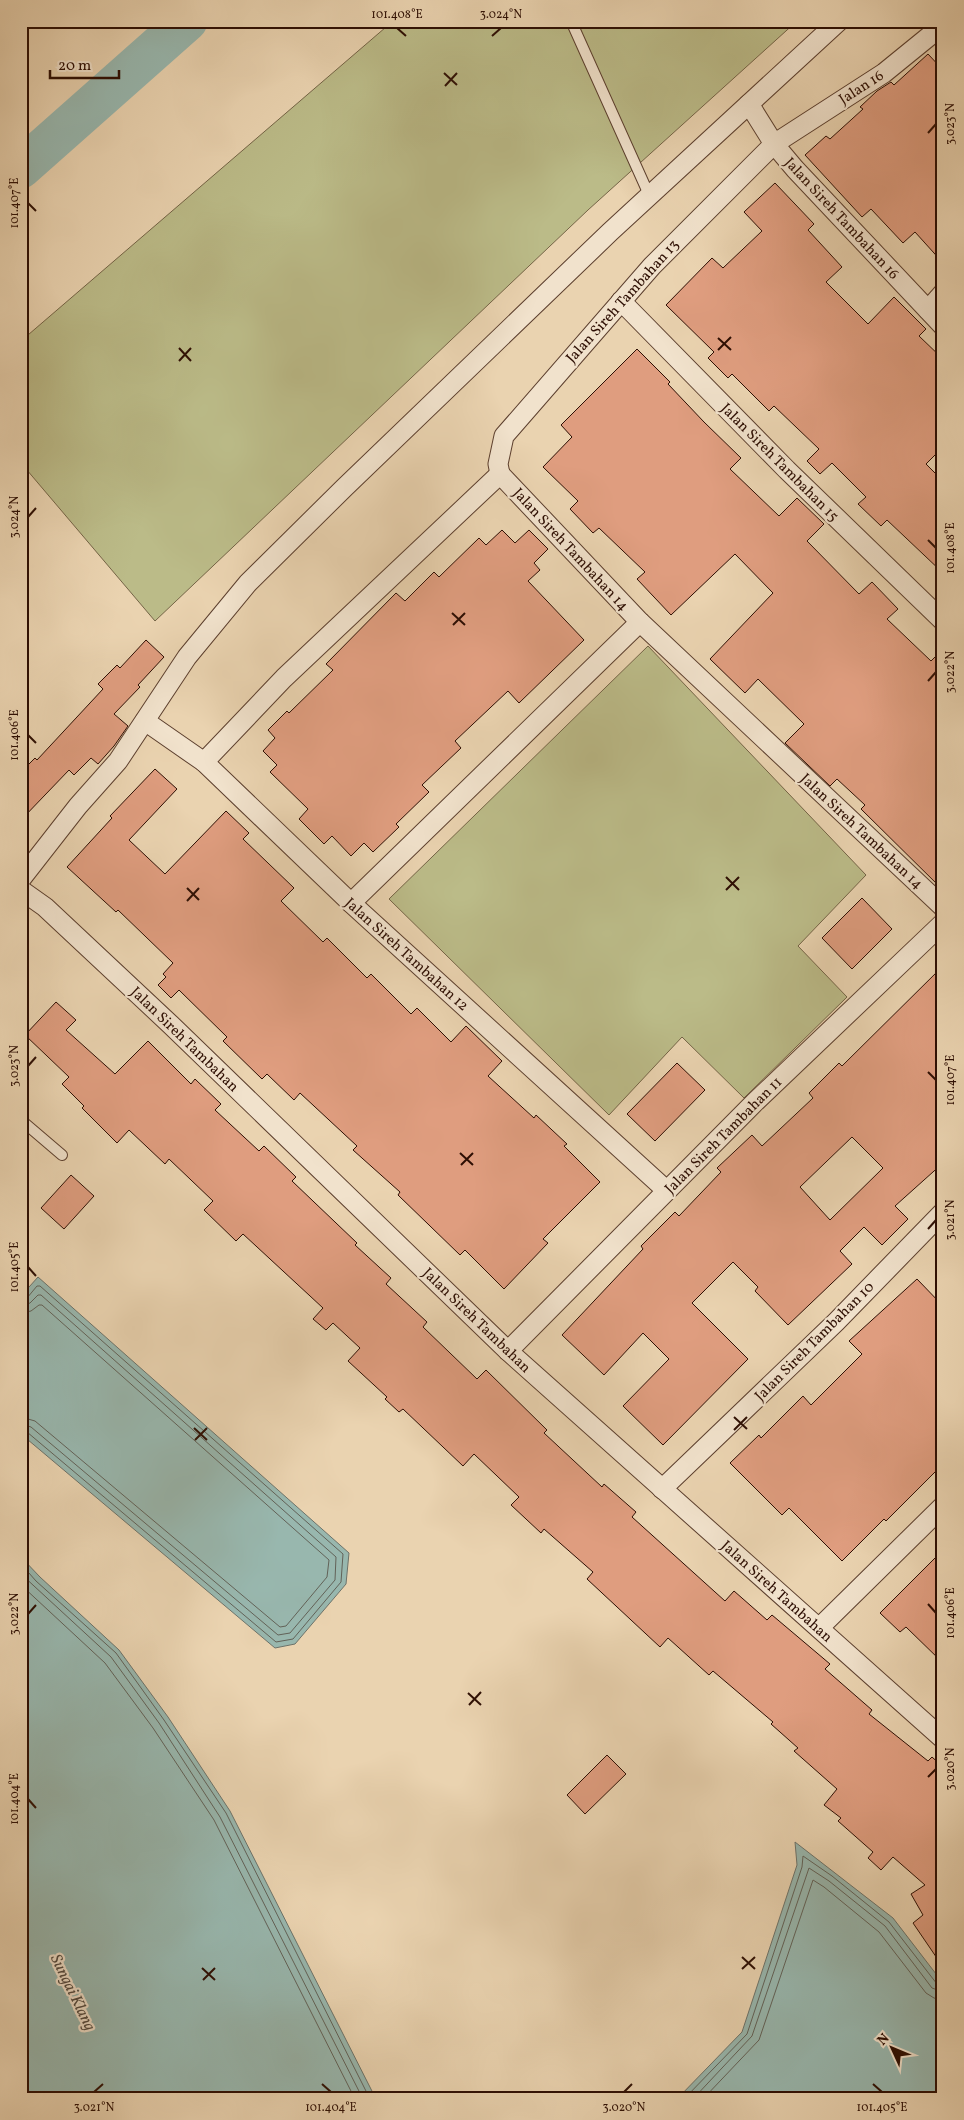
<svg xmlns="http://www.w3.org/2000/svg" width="964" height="2120" font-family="Vollkorn,serif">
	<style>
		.green { fill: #bb8; stroke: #746446 }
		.water { fill: #98b7ae; stroke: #6d736a }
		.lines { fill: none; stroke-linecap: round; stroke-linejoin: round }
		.shore { stroke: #626258; stroke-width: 1 }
		.river { stroke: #98b7ae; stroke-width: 41 }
		.building { fill: #df9d7f; stroke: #2d0e03; fill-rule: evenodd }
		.service-casing { stroke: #5c3f2e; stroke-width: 12 }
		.minor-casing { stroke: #5c3f2e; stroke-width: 21 }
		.service { stroke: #f1e2cc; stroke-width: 10 }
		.minor { stroke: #f1e2cc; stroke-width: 19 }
		.ticks { fill: none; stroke: #2d0e03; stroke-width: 2 }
		.labels { text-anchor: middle; stroke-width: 4.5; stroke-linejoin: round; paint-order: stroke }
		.street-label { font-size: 15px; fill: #2d0e03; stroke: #f1e2cc }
		.water-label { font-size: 16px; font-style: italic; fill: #52493f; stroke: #f1e2cc }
		.neatline { fill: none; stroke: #2d0e03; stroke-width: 2 }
		.ticks-label { font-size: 12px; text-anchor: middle; fill: #2d0e03 }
	</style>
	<rect width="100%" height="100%" fill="#ead3b0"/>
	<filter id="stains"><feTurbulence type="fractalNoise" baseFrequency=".004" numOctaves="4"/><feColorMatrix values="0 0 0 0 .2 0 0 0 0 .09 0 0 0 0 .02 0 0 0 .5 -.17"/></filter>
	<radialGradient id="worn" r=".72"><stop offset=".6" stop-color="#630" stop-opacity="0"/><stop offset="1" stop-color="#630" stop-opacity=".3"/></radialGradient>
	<!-- green -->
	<g class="green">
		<polygon points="393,21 797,21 588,210 155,621 21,463 21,341"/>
		<polygon points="648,646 866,875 798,946 847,997 744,1098 682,1037 609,1115 389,899"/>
	</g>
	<!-- water -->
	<g class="water">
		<polygon points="38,1277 349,1553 346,1584 295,1644 275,1648 21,1434 21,1296"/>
		<polygon points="21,1557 40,1577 119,1650 168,1717 230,1811 376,2099 21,2099"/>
		<polygon points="795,1842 893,1918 943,1983 943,2099 677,2099 742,2032 797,1865"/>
	</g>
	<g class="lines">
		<!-- shore -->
		<g class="shore">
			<polyline points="21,1299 27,1298 37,1286 40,1286 343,1554 341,1582 293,1639 276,1642 27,1432 21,1430"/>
			<polyline points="21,1306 30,1303 38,1295 41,1295 336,1557 335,1580 290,1633 278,1635 31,1427 21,1424"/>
			<polyline points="21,1313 31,1311 39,1305 42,1305 329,1560 327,1577 286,1626 280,1627 35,1421 21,1417"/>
			<polyline points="21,1564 36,1581 116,1653 164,1720 226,1813 370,2099"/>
			<polyline points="21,1574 111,1657 159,1723 220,1817 363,2099"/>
			<polyline points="21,1585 105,1663 153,1728 214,1820 355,2099"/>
			<polyline points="684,2099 747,2034 802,1867 803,1856 832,1876 889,1922 937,1984 943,1986"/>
			<polyline points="693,2099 752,2036 809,1868 829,1881 885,1926 932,1988 943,1992"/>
			<polyline points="703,2099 759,2040 813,1880 824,1887 879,1932 926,1993 934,1998 943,2000"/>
		</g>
		<!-- river -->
		<polyline class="river" points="21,168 187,21"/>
	</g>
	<!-- building -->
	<g class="building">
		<polygon points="928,54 943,70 943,263 915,232 903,243 871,209 862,217 805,155 826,136 830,139 863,109 860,107 877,91 891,82 894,85"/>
		<polygon points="775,183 814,224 808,230 842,267 826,282 868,324 894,297 926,329 919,336 943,359 943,447 926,464 943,481 943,573 887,520 881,526 858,504 866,497 832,463 820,474 807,461 819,449 774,406 769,411 732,374 728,378 708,358 714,352 666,305 712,258 723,268 762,231 744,212"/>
		<polygon points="637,349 670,382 668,384 704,422 741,458 730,469 779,516 797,498 824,524 807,541 859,594 872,582 898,609 887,619 931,661 943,649 943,890 861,809 865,805 837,779 830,786 785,743 804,724 758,679 745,693 710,659 773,593 735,554 671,615 637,579 645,572 599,528 593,533 570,509 578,501 543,467 572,437 561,425"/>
		<polygon points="502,530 515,543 529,530 548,549 534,563 540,570 528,581 584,640 519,703 508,691 455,741 461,748 422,785 429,792 396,824 399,827 373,852 364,843 351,856 332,836 324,844 299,819 308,809 270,772 277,765 263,751 275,738 268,730 287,711 289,713 333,670 326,664 396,593 405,601 434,572 439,577 479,538 486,545"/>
		<polygon points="146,640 164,657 138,685 140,687 114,714 128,726 114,746 98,764 91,758 74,775 69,770 21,820 21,772 35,758 37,760 103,689 98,684 117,665 120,668"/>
		<polygon points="155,769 177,789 129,840 165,874 226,811 249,833 243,839 294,888 281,901 323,942 327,938 367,978 371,974 411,1014 417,1008 451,1042 466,1026 502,1061 488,1076 534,1118 536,1115 567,1144 564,1146 600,1182 543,1239 548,1243 504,1289 465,1250 460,1255 398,1195 400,1192 353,1150 357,1146 300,1093 294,1100 267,1074 262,1079 223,1041 227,1037 179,990 171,998 158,985 166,977 163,974 173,963 118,910 116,912 67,867 112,818 110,816"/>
		<polygon points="862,898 892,929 852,969 822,938"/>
		<path d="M943,966V1163L895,1206L908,1219L882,1245L864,1227L840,1251L852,1264L788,1325L755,1291L758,1287L733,1262L692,1303L748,1359L663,1445L623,1406L669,1359L643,1333L604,1375L562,1335L643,1249L641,1246L675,1212L679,1216L721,1172L717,1168L752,1135L762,1146L813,1098L809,1093L839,1063L842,1066ZM852,1137L883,1168L830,1220L800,1187Z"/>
		<polygon points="56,1002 76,1020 66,1030 115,1074 148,1041 191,1084 195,1079 221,1104 215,1110 259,1151 264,1146 296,1177 292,1181 357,1243 355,1245 391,1278 386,1284 427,1322 423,1327 477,1379 486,1370 547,1430 544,1433 602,1487 604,1484 636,1512 632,1517 725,1601 734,1591 767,1620 772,1615 830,1664 825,1669 872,1710 869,1714 928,1761 932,1757 943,1767 943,1967 913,1923 923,1915 911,1894 925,1885 893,1857 881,1870 868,1858 873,1852 838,1821 841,1818 824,1805 837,1789 794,1751 798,1748 771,1724 773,1722 713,1671 709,1675 668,1638 660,1647 587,1579 593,1572 544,1529 541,1533 511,1505 519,1497 474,1454 463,1466 403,1409 399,1412 385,1399 387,1397 348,1361 360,1348 333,1323 326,1330 313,1319 323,1308 243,1234 236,1241 204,1210 213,1201 169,1159 165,1164 129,1130 117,1143 82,1108 84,1106 62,1084 69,1077 25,1035"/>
		<polygon points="677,1063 705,1090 655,1141 627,1114"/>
		<polygon points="71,1175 94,1196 64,1229 41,1208"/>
		<polygon points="917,1279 943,1306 943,1464 886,1521 884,1519 842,1561 789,1508 782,1515 730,1463 759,1435 761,1438 803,1396 811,1405 862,1354 849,1341"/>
		<polygon points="943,1550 943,1663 906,1627 900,1632 880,1613"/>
		<polygon points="607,1755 626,1774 585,1814 567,1795"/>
	</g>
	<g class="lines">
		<defs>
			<g id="service">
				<polyline points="571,21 650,197"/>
				<polyline points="21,1120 62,1155"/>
			</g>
			<g id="minor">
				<polyline points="749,104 774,144 795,169 943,326"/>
				<polyline points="621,301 787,470 943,621"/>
				<polyline points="928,310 943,293"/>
				<polyline points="500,474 498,464 504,436 652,266 774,144 884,73 943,25"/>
				<polyline points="500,474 640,622 943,907"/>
				<polyline points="145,721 204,762 351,903 666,1190"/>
				<polyline points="204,762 284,678 500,474"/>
				<polyline points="21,879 78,806 118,761 187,657 248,583 344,488 610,232 839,21"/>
				<polyline points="21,890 45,907 171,1025 508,1351 943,1739"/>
				<polyline points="351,903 640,622"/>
				<polyline points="508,1351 754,1103 943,923"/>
				<polyline points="662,1489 836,1322 943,1212"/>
				<polyline points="819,1628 943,1506"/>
			</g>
		</defs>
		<!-- service casing -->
		<use href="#service" class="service-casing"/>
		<!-- minor casing -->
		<use href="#minor" class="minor-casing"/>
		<!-- service -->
		<use href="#service" class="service"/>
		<!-- minor -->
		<use href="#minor" class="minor"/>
	</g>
	<!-- ticks -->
	<path class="ticks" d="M397,28L406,36M492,36L501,28M444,73L457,85M445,86L457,73M928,133L936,124M28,203L36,211M718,338L731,350M179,348L191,361M718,350L731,337M179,361L191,348M28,517L36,508M928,540L936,548M452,613L465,625M453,625L465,613M928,681L936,672M28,735L36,743M726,877L739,890M187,888L199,900M726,890L739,877M187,901L199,888M28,1066L36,1057M928,1072L936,1080M460,1153L473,1165M461,1165L473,1153M928,1229L936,1220M28,1267L36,1276M734,1417L747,1429M194,1428L207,1440M734,1430L747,1417M195,1440L207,1428M928,1604L936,1613M28,1614L36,1605M468,1693L481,1705M469,1705L481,1692M928,1777L936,1769M28,1799L36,1808M742,1957L755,1969M202,1968L215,1980M742,1969L755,1957M203,1980L215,1968M322,2084L331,2092M873,2084L882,2092M94,2092L103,2084M624,2092L632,2084"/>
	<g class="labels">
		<!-- street labels -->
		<g class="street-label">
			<text transform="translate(861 87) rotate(-33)" y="5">Jalan 16</text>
			<text transform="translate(842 218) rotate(47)" y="5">Jalan Sireh Tambahan 16</text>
			<text transform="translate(622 301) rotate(-48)" y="5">Jalan Sireh Tambahan 13</text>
			<text transform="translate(780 462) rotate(45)" y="5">Jalan Sireh Tambahan 15</text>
			<text transform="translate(571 549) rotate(47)" y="5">Jalan Sireh Tambahan 14</text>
			<text transform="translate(862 831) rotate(43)" y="5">Jalan Sireh Tambahan 14</text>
			<text transform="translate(407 954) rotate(42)" y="5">Jalan Sireh Tambahan 12</text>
			<text transform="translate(185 1039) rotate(44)" y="5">Jalan Sireh Tambahan</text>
			<text transform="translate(723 1135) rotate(-45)" y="5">Jalan Sireh Tambahan 11</text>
			<text transform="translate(477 1320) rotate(44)" y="5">Jalan Sireh Tambahan</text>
			<text transform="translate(814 1341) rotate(-45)" y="5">Jalan Sireh Tambahan 10</text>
			<text transform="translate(777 1591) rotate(42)" y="5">Jalan Sireh Tambahan</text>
		</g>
		<!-- water labels -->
		<g class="water-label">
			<text transform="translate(74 1992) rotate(64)" y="6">Sungai Klang</text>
		</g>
	</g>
	<!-- margin -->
	<rect width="964" height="2120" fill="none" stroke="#ead3b0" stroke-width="55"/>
	<!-- north arrow -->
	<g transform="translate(892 2048) rotate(314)" stroke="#f1e2cc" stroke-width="4" paint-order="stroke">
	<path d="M0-4L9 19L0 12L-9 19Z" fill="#2d0e03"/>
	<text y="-8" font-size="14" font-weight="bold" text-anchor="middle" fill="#2d0e03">N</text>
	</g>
	<!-- scale -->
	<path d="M50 70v8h69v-8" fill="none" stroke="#2d0e03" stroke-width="2.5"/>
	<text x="58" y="70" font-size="15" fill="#2d0e03" stroke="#f1e2cc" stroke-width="4" paint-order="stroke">20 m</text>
	<rect x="28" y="28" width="908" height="2064" class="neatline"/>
	<g class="ticks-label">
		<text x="397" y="18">101.408°E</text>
		<text x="501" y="18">3.024°N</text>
		<text transform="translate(950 124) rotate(-90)" y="4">3.023°N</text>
		<text transform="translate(14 203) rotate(-90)" y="4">101.407°E</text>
		<text transform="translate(14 517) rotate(-90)" y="4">3.024°N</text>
		<text transform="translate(950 548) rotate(-90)" y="4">101.408°E</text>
		<text transform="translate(950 672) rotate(-90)" y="4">3.022°N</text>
		<text transform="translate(14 735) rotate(-90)" y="4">101.406°E</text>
		<text transform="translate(14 1066) rotate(-90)" y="4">3.023°N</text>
		<text transform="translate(950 1080) rotate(-90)" y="4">101.407°E</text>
		<text transform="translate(950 1220) rotate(-90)" y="4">3.021°N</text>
		<text transform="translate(14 1267) rotate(-90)" y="4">101.405°E</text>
		<text transform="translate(950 1613) rotate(-90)" y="4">101.406°E</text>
		<text transform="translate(14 1614) rotate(-90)" y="4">3.022°N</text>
		<text transform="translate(950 1769) rotate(-90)" y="4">3.020°N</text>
		<text transform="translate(14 1799) rotate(-90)" y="4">101.404°E</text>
		<text x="94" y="2111">3.021°N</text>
		<text x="331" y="2111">101.404°E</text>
		<text x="624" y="2111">3.020°N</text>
		<text x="882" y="2111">101.405°E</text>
	</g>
	<rect width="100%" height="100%" filter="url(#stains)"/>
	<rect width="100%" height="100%" fill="url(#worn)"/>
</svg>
